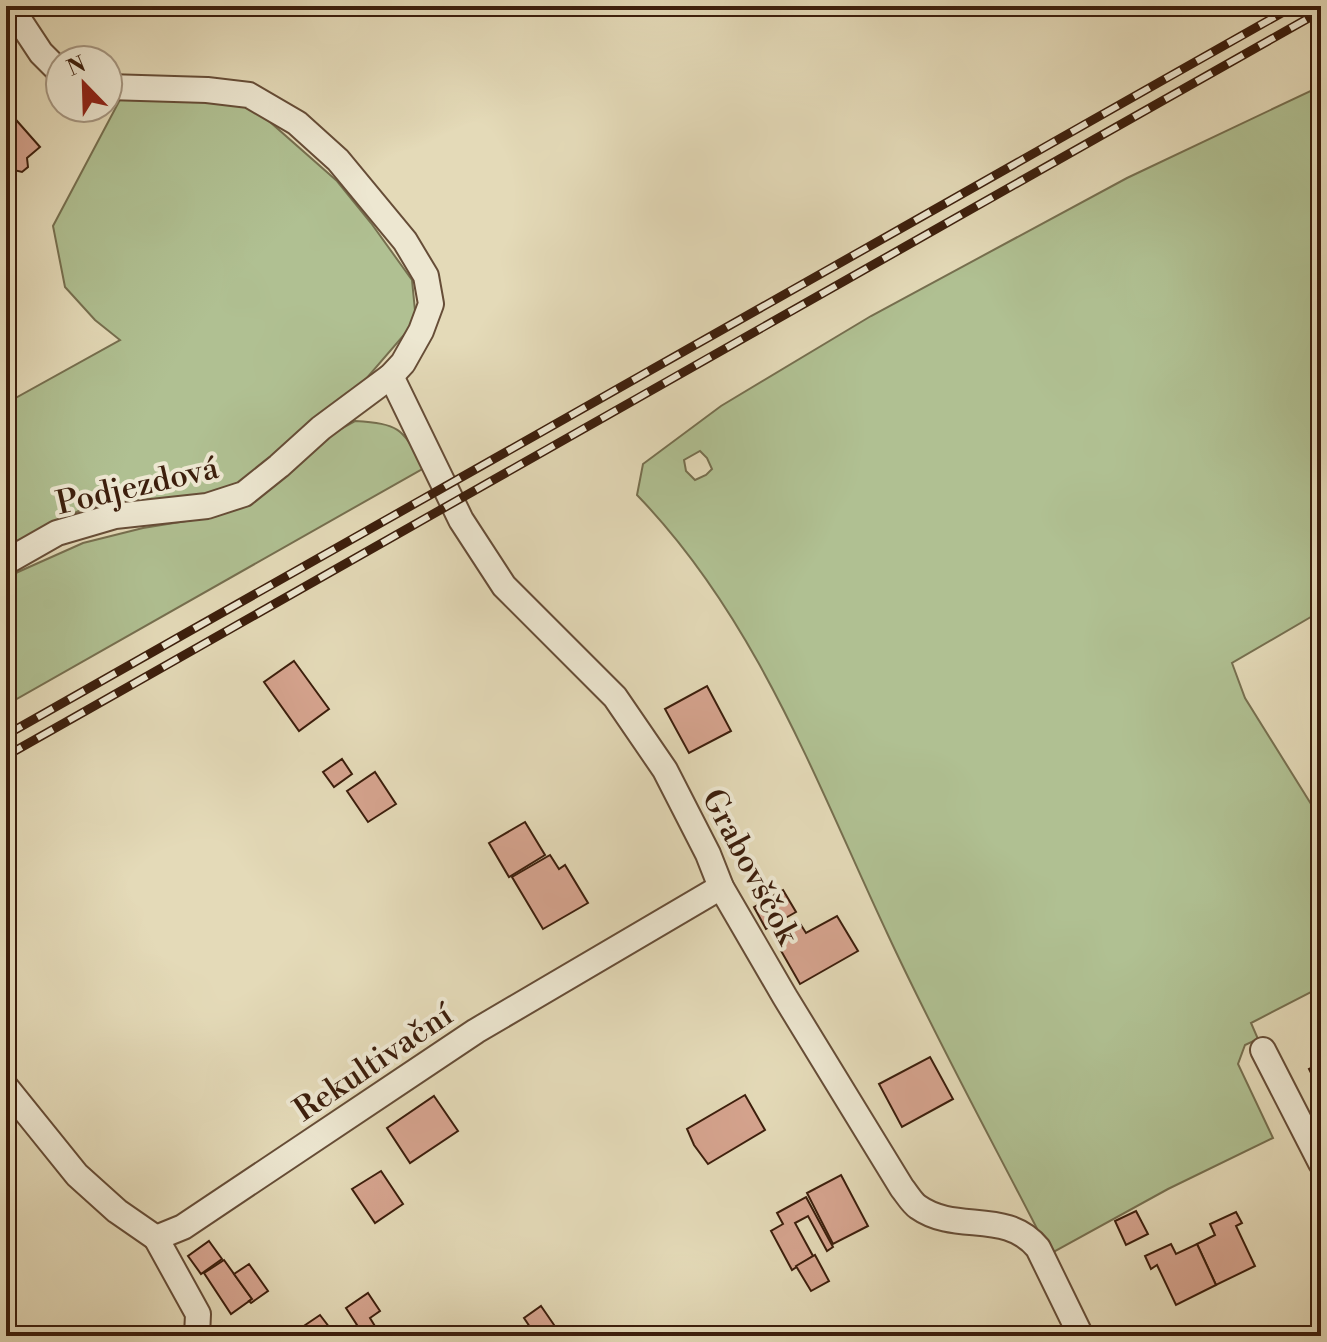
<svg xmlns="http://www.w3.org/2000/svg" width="1327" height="1342" font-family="'Libre Bodoni',serif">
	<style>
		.green { fill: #b0c092; stroke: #766f4f; stroke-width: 2; fill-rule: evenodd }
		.building { fill: #d6a48f; stroke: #3c1e0c; stroke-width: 2 }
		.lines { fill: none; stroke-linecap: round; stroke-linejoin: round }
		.street-casing { stroke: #664d37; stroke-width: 28 }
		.street { stroke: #ede7d1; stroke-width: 24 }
		.rail-casing { stroke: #3c1e0c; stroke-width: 9 }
		.rail { stroke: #ede7d1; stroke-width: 6; stroke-dasharray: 18; stroke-linecap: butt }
		.labels { text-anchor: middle; stroke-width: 8; stroke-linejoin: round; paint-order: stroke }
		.street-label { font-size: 32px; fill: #3c1e0c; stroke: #ede7d1 }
	</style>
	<rect width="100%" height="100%" fill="#e4dab8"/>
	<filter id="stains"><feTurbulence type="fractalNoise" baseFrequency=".0025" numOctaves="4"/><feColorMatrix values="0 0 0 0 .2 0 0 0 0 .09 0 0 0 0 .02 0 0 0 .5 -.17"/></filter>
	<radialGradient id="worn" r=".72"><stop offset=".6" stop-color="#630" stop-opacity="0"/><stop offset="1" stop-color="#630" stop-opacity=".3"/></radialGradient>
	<!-- green -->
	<g class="green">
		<path d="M1321,86V611L1232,663L1245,698L1321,820V987L1251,1023L1258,1039L1245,1045L1238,1064L1273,1138L1168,1189L1050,1254C996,1148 938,1043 888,935C816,782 757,619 637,495L643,464L721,406L871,316L1127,178ZM700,451L707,458L712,469L706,475L695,480L686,471L684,460Z"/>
		<polygon points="123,94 207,96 253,107 337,181 371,223 412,280 416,321 347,401 238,488 209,496 84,508 6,550 6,401 10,401 120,340 95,320 65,287 53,226"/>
		<path d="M355,421C402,424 402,429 424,468L6,705V580L18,572L83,543L143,528L217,516L274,486L326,437Z"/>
	</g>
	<!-- building -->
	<g class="building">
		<polygon points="10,113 40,147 27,158 28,167 22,172 14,170 6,177 6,117"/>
		<polygon points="294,661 329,709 299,731 264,682"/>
		<polygon points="707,686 731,731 689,753 665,709"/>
		<polygon points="342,759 352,774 334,787 323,772"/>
		<polygon points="375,772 396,804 368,822 347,791"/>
		<polygon points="525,822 545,855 509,877 489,843"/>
		<polygon points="550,855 559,869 565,865 588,903 543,929 512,877"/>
		<polygon points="783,890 796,912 766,929 754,907"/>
		<polygon points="837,916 858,951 800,984 780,949 784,947 779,938 801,925 806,933"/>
		<polygon points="930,1057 953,1099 902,1127 879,1084"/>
		<polygon points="1321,1063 1321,1093 1309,1069"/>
		<polygon points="745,1095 765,1130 708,1164 694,1145 687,1129"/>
		<polygon points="434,1096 458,1131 410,1163 387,1128"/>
		<polygon points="381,1171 403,1204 375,1223 352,1189"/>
		<polygon points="841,1175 868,1226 833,1244 807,1193"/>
		<polygon points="806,1197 833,1247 827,1251 808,1216 795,1223 813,1256 792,1270 771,1231 783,1224 777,1213"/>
		<polygon points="1136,1211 1148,1234 1126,1245 1115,1221"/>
		<polygon points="1236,1212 1242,1223 1236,1226 1255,1266 1216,1285 1197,1244 1215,1235 1210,1224"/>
		<polygon points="209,1241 222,1259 201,1274 188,1256"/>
		<polygon points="1171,1244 1176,1254 1197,1244 1216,1285 1176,1305 1157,1265 1151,1269 1145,1256"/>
		<polygon points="815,1255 829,1281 811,1291 796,1266"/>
		<polygon points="224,1260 252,1299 231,1314 204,1273"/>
		<polygon points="249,1264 268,1291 251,1303 249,1301 252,1299 234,1274"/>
		<polygon points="368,1293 380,1311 370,1318 381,1336 358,1336 352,1328 357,1325 346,1308"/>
		<polygon points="541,1306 561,1335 559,1336 536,1336 524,1318"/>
		<polygon points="320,1315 336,1336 289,1336"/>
		<polygon points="787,1328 792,1336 774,1336"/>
	</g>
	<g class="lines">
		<defs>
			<g id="street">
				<polyline points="10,6 41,53 60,72"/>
				<path d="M391,376L461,520L504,586L615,697L665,770L708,854L721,887L785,997L902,1188C907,1194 912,1203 918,1207C956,1234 1006,1209 1038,1248L1081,1336"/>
				<polyline points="6,562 57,533 115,516 207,506 244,494 279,466 321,428 391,376 403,363 421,331 431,304 426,276 405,241 338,160 297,123 249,95 207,90 108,87"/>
				<polyline points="1263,1050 1321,1163"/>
				<polyline points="6,1087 77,1175 117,1211 156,1238"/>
				<polyline points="197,1336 198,1314 156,1238 183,1227 476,1031 721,887"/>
			</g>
		</defs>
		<!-- street casing -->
		<use href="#street" class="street-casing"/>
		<!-- street -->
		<use href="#street" class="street"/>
		<defs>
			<g id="rail">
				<polyline points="6,735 1294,6"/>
				<polyline points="6,756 1321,11"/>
			</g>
		</defs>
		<!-- rail casing -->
		<use href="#rail" class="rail-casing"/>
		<!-- rail -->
		<use href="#rail" class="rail"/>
	</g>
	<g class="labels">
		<!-- street labels -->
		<g class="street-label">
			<text transform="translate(137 485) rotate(-13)" y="11">Podjezdová</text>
			<text transform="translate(751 866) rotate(62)" y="11">Grabovščok</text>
			<text transform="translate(373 1062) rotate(-34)" y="11">Rekultivační</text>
		</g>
	</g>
	<!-- margin -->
	<rect width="1327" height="1342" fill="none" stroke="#e4dab8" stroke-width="32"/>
	<rect x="8" y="8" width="1311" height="1326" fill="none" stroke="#3c1e0c" stroke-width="4"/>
	<rect x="16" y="16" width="1295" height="1310" fill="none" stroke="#3c1e0c" stroke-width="2"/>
	<!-- north arrow -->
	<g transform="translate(84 84) rotate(337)"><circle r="38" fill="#ede7d1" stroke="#a69782" stroke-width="2"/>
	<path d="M0-6L14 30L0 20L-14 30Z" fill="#8f2418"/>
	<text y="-12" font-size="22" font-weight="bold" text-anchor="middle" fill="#3c1e0c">N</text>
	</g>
	<rect width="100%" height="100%" filter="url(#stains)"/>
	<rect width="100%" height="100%" fill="url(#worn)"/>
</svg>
